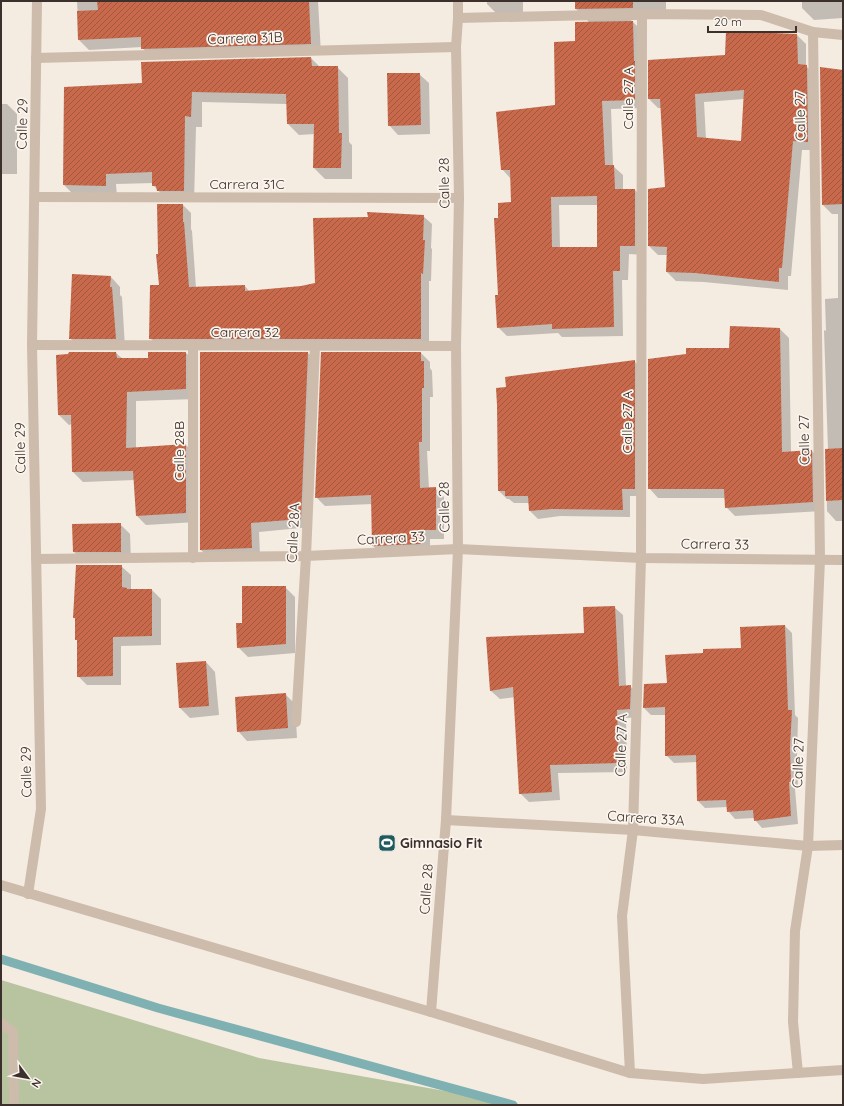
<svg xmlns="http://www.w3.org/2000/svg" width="844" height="1106" font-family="Quicksand,sans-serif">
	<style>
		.green { fill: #b8c4a0 }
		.shadow { fill: #0003; fill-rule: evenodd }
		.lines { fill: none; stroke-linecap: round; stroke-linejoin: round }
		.stream { stroke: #7fb0b2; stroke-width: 9 }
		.building { fill: url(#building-hatch); fill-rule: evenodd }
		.minor { stroke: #cdbbac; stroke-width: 10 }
		.labels { text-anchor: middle; stroke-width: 3.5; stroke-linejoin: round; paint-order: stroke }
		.street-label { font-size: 14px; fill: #3b302b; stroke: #fbf5ee }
		.poi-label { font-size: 14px; font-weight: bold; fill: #3b302b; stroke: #fbf5ee; text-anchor: start }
	</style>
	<defs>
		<pattern id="building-hatch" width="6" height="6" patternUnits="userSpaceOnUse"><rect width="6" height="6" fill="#c8694b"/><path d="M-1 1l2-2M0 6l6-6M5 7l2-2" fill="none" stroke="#a4573f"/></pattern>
	</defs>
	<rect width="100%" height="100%" fill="#f4ebe1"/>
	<!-- green -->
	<polygon class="green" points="1,980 259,1058 524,1105 1,1105"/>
	<!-- shadow -->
	<g class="shadow">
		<polygon points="77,1 318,1 321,54 152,59 142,47 89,50 79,40"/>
		<polygon points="487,1 523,1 523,14 497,14 487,4"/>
		<path d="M576,1H666V16H644L645,20H631L642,31L644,108L611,109L613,166L623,175V190H635L644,199V255L629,254L628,280H622L623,336L562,337L558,333L507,336L498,327L500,219L512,203L511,179L502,169L556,106L576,42L590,23L576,9ZM559,205H598V248H560Z"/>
		<polygon points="802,1 843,1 843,18 814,20 802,8"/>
		<path d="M797,35L806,44V66L815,75L816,150H802L791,276H788V290L704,282L676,281L667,272L668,255H658L649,246L666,188L662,108H658L649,99V61L726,56ZM744,99L742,142L706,139L704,102Z"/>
		<polygon points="311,58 320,67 337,67 348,78 349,142 352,145 352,179 325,179 314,168 315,134 299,135 288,124 287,104 202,102 202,127 196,127 194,201 168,201 153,185 153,183 116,184 117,197 75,196 64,185 143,84"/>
		<polygon points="843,71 843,521 836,521 827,511 826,450 828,450 824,330 826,331 825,299 838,298 838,214 832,214 823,205"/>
		<polygon points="419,74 429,83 430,134 398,135 389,125"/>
		<polygon points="1,104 7,104 17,114 17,174 1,174"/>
		<polygon points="183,205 191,213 191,229 192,231 196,288 245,286 249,291 301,287 316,284 423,216 432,224 431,248 432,249 431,281 429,281 429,347 158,346 150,338 160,286 159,255"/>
		<polygon points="111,277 120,287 120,295 122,297 125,348 80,348 70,338"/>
		<polygon points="780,329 789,338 791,452 812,451 821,460 822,511 735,516 726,507 725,498 658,498 649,488 730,349"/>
		<polygon points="116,353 123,359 149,359 149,353 186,353 196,362 196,399 136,401 136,449 186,445 196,455 196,522 146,525 137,516 135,480 83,482 73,472 72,424 69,425 59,415 57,356"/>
		<polygon points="308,353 317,362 310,527 259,532 260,556 210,559 201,550"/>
		<polygon points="421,353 430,362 430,368 432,371 433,397 430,397 430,451 427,451 429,489 435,488 444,497 444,539 430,539 430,553 382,555 373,546 372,504 325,506 316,497"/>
		<polygon points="634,361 642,369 642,496 630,496 630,517 560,516 538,519 530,511 530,503 514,503 509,499 507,499 499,491"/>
		<polygon points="120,524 130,534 131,561 83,561 74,552"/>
		<polygon points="121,566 131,575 131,590 152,590 161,599 161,645 121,646 121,685 87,685 78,676 78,641 76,639 76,619 74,618"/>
		<polygon points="285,587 295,597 295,653 248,657 238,647 243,624"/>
		<polygon points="614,607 623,615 626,686 630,686 639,695 638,717 626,718 627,772 558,773 560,800 529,802 520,793 515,697 500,699 491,691 585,634"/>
		<polygon points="785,626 792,633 795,715 798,718 797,756 798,789 795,789 798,824 762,828 755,820 754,818 735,819 728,811 727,807 705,808 698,801 698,762 674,763 666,755 666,715 651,715 644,708 645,685 668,684 704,654 742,649"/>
		<polygon points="206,662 215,672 219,715 190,718 180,708"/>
		<polygon points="285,694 295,704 297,738 247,741 238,731"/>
	</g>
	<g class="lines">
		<!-- stream -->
		<polyline class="stream" points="1,959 158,1008 513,1105"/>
	</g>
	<!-- building -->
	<g class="building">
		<polygon points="97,1 309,1 311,44 141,49 141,37 78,40 77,11 98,10"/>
		<polygon points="575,1 633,1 633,8 575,9"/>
		<path d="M633,21L634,61H635V100L602,101L605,165H614L615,189H635V246H620V271H613L614,327L552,329V324L497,328L495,295H498L494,218H498V203L511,202L510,170H501L496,112L555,105L554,42L575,41V22ZM597,196V247H552L551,197Z"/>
		<path d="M726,31L797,34L798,64L807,65L808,142L793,141L782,268H779V282L695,273L666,272L667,247L648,246V189L665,187L660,99H648V60L725,55ZM744,90L741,141L697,137L695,94Z"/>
		<polygon points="311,57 312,66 338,66 339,133 342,133 341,168 313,168 314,124 287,124 286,94 192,92 191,117 185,116 184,191 157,191 156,186 152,186 152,172 106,174 106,186 63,185 64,87 142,83 141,62"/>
		<polygon points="820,67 843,70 843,204 822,205"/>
		<polygon points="387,73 420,73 421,125 388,126"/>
		<polygon points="157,204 183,204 183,222 184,222 189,287 245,285 245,291 301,286 315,283 313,218 368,217 367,212 424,215 423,240 425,240 423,274 421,273 421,339 149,339 150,285 159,285 156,254 158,254"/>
		<polygon points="72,274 111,276 110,287 112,287 116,339 69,339"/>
		<polygon points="730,326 780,328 782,452 812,450 813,502 725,508 724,489 648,489 648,359 686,354 686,348 729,348"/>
		<polygon points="69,352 116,352 117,358 148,358 148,352 186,352 186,389 127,392 126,448 186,444 186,513 136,516 133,471 72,472 71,415 58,415 56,355 68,354"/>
		<polygon points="200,352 308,352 301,519 251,523 252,548 200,550"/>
		<polygon points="321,352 421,352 421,361 424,361 424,388 422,388 422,442 419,442 420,488 436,487 436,530 421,530 421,544 372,546 371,495 315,498"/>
		<polygon points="635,360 635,489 622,489 623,510 552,509 529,511 528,496 505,496 505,491 498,491 497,405 496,388 506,387 505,377"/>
		<polygon points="843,448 843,500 826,501 825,449"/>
		<polygon points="121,523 121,552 73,552 72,524"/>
		<polygon points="76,565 122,565 122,587 127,588 127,589 152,589 152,636 113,637 113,676 77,677 77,640 75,640 75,618 73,618"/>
		<polygon points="242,586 286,586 286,644 237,648 236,623 242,623"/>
		<polygon points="615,606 619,686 631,685 630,709 617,710 619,763 550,765 552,792 519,794 513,687 490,691 486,637 584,633 583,607"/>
		<polygon points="785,625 788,710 792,710 790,748 791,782 789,782 791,816 754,821 753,810 727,812 726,800 697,801 696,755 665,756 665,707 643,708 644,684 667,683 665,655 703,653 703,649 741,648 740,627"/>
		<polygon points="206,661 209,706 179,708 176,663"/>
		<polygon points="286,693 288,728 237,732 235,697"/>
	</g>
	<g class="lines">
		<!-- minor -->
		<g class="minor">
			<polyline points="458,18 642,14 761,15 813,32 843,35"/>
			<polyline points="36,58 456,47"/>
			<polyline points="35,197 459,198"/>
			<polyline points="32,345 456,346"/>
			<polyline points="193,558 193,345"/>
			<polyline points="36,559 306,556 458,549 641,558 843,560"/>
			<polyline points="296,722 306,556 315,346"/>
			<polyline points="446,820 633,830 808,846 843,845"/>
			<polyline points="1,885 431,1012 630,1073 703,1079 843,1070"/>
			<polyline points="28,894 41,809 32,345 37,1"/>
			<polyline points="431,1012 446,820 458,549 456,346 459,198 456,47 458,18 458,1"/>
			<polyline points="1,1023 13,1032 14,1105"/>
			<polyline points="630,1073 622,916 633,830 641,558 642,14"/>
			<polyline points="798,1073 793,1022 795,931 808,846 820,559 813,32"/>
		</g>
	</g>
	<!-- icons -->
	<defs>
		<symbol id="stadium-square" viewBox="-11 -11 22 22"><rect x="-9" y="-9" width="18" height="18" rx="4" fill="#1f5a5e" stroke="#fbf5ee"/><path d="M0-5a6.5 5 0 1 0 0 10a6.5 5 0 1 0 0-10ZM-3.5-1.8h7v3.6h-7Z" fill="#fff"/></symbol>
	</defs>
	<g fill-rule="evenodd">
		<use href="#stadium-square" x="377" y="833" width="20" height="20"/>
	</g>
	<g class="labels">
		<!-- street labels -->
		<g class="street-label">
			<text transform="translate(245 38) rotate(-2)" y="5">Carrera 31B</text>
			<text transform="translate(628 98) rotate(-90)" y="5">Calle 27 A</text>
			<text transform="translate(800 116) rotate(-91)" y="5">Calle 27</text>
			<text transform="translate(22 124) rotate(-89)" y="5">Calle 29</text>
			<text transform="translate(444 183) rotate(-91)" y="5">Calle 28</text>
			<text x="247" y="189">Carrera 31C</text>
			<text x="245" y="337">Carrera 32</text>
			<text transform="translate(627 422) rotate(-90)" y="5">Calle 27 A</text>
			<text transform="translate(804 440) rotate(-91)" y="5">Calle 27</text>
			<text transform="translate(20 448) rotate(-91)" y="5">Calle 29</text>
			<text transform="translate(179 451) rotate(-90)" y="5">Calle 28B</text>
			<text transform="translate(444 507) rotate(-91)" y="5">Calle 28</text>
			<text transform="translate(293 533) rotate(-87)" y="5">Calle 28A</text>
			<text transform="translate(391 538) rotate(-3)" y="5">Carrera 33</text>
			<text transform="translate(715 544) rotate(1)" y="5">Carrera 33</text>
			<text transform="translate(621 745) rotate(-88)" y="5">Calle 27 A</text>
			<text transform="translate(798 763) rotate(-88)" y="5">Calle 27</text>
			<text transform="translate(26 772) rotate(-91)" y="5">Calle 29</text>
			<text transform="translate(646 818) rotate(4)" y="5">Carrera 33A</text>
			<text transform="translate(426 889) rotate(-86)" y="5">Calle 28</text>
		</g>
		<!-- poi labels -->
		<g class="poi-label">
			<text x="400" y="848">Gimnasio Fit</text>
		</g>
	</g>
	<!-- border -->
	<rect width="844" height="1106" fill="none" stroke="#3b302b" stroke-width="4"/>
	<!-- north arrow -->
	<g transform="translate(28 1078) rotate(122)" stroke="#fbf5ee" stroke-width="3" paint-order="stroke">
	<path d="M0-3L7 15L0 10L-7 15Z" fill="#3b302b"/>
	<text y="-6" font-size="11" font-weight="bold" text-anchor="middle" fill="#3b302b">N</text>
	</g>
	<!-- scale -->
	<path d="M708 26v6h88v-6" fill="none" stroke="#3b302b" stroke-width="2"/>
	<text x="714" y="26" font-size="12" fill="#3b302b" stroke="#fbf5ee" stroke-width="3" paint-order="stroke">20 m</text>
</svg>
